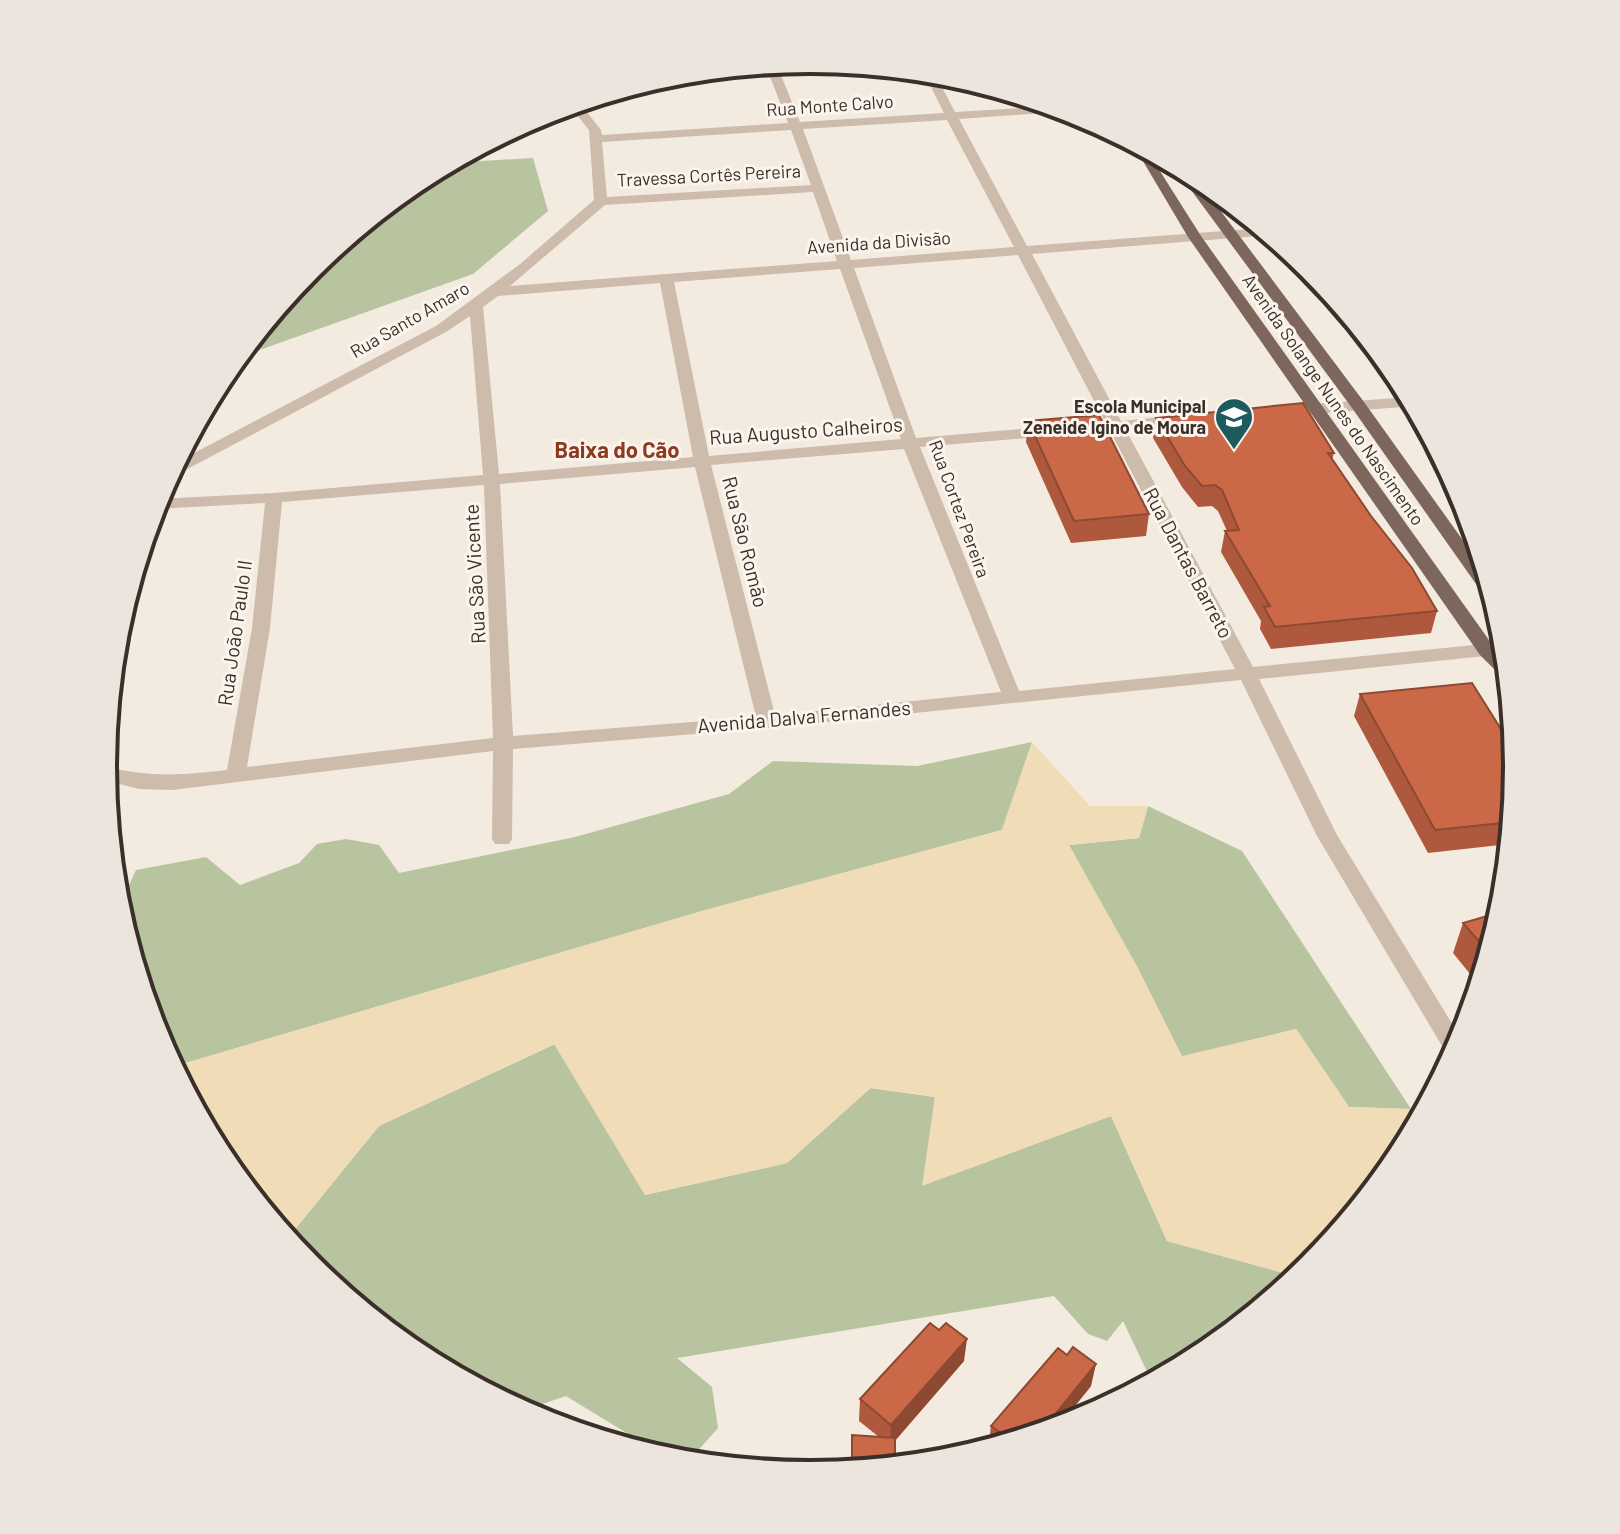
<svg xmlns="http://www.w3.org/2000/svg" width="1620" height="1534" font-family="Barlow,sans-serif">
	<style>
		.green { fill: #b7c49f }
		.sand { fill: #f0dcb6 }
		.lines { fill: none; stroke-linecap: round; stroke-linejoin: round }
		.minor { fill: #cdbbab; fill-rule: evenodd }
		.major { fill: #7d665b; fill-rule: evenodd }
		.wall { fill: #ae593e }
		.shaded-wall { fill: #8d4932 }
		.building { fill: #ca6848; stroke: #8d4932; stroke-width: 2 }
		.labels { text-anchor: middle; stroke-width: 6; stroke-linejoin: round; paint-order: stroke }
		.far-street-label { font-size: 18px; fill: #3b2f2a; stroke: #fbf5ed }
		.far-poi-label { font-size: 18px; font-weight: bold; fill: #3b2f2a; stroke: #fbf5ed; text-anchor: end }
		.street-label { font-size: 20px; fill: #3b2f2a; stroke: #fbf5ed }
		.neighbourhood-label { font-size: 22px; font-weight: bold; fill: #8d3a20; stroke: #fbf5ed }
		.rim { fill: none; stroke: #3b2f2a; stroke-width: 4 }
	</style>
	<rect width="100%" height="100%" fill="#f4ebe0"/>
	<!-- green -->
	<g class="green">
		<polygon points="533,158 548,211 473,274 234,359 310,267 418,179 448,163"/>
		<polygon points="1032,742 1002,830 702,911 172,1067 157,1037 118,909 136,870 206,857 240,885 299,863 317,844 346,839 379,845 399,873 575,837 729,794 773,761 917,766"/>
		<polygon points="1148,806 1242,851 1411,1109 1349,1107 1296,1029 1182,1057 1069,845 1139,838"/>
		<polygon points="555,1044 645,1195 787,1163 870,1088 935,1097 923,1185 1111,1116 1167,1241 1298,1277 1202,1355 1152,1382 1123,1321 1107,1341 1088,1334 1054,1296 677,1358 712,1387 718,1428 695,1454 666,1457 566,1396 522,1411 417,1355 310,1267 287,1239 379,1126"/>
	</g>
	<!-- sand -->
	<polygon class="sand" points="1032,742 1090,806 1148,806 1139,838 1069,845 1137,966 1182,1056 1296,1029 1349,1107 1411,1109 1414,1129 1398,1160 1310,1267 1298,1277 1167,1241 1111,1116 922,1186 935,1097 871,1088 787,1163 645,1195 554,1044 379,1126 287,1239 222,1159 172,1067 702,911 1002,830"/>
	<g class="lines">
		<!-- minor -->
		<g class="minor">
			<path d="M776,63L800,122L944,113L923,71L934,72L955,112L1055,106L1070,111L959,119L1027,246L1263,228L1271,235L1032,254L1121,421L1183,415L1191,420L1183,425L1126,430L1253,667L1505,642V654L1259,679L1337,835L1462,1040L1452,1058L1448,1056L1317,836L1241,680L767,728L513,749L512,839L509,844H495L492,839L493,751L172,790L139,789L104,780V766C149,778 181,775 227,770L252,628L265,503L155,509L156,499L274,493L483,475L470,316L446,332L176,475L168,476L175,463L436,326L519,265L594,200L589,130L569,105L579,102L601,130L602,135L788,123L765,64ZM947,120L1014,247L851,260L803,129ZM791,130L811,185L607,197L602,142ZM813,192L837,261L510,286L605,205ZM1018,255L1105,422L916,438L854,268ZM840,269L901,439L709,456L674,282ZM660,283L693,457L499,474L483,307L498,296ZM1110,431L1235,669L1019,691L920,447ZM904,449L1001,692L775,715L711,465ZM695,467L756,717L513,736L500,484ZM484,485L493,738L247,767L270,628L282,502Z"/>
			<polygon points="1410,397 1415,406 1299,415 1291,410 1299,405"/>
		</g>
		<!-- major -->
		<g class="major">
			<polygon points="1131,141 1146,149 1201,236 1494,647 1506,660 1508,678 1501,676 1480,655 1188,237"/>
			<polygon points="1177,166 1193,174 1364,402 1487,574 1495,602 1488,601 1352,408 1177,171"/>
		</g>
	</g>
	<!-- wall -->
	<g class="wall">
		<polygon points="957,76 1000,89 966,91"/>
		<polygon points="1156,418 1334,453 1332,460 1437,611 1431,633 1271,649 1260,629 1261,621 1221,552 1225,531 1227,531 1218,511 1212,506 1198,507 1182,487 1153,438"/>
		<polygon points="1028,421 1149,514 1146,536 1071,543 1026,442"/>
		<polygon points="1360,694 1517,767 1509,844 1428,853 1354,716"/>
		<polygon points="1501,912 1479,985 1453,953 1463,923"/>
		<polygon points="964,1361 895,1441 895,1466 851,1470 852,1435 879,1437 859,1421 860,1399"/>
		<polygon points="1091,1386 1058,1427 988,1448 991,1426"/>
	</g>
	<!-- shaded-wall -->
	<g class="shaded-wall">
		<polygon points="967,1339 964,1361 890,1446 891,1425"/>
		<polygon points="1096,1364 1091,1386 1058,1427 1040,1433"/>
	</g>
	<!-- building -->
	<g class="building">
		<polygon points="1303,403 1334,453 1328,453 1371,516 1412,568 1437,611 1275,627 1264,607 1270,606 1225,531 1239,530 1222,490 1215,485 1202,486 1185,466 1156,418"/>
		<polygon points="1099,415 1149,514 1074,521 1028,421"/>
		<polygon points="1472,683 1516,753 1517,767 1512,822 1435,830 1360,694"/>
		<polygon points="1501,912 1489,953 1463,923"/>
		<polygon points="930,1323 939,1330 946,1323 967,1339 891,1425 860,1399"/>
		<polygon points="1073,1347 1096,1364 1040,1433 1012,1441 991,1426 1058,1348 1067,1355"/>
		<polygon points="852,1435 895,1438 895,1466 852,1470"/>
	</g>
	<!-- icons -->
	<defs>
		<symbol id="school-pin" viewBox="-11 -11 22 30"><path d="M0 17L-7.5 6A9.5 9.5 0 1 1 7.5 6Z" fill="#1e5a5e" stroke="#fbf5ed"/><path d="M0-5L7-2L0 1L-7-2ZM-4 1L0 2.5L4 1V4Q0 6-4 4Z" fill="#fff"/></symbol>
	</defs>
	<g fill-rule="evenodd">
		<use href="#school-pin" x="1212" y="395" width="44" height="60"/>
	</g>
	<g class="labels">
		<!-- far-street labels -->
		<g class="far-street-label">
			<text transform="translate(830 106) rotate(-4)" y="6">Rua Monte Calvo</text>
			<text transform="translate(709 176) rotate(-3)" y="6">Travessa Cortês Pereira</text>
			<text transform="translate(879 243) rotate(-4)" y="6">Avenida da Divisão</text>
			<text transform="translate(410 320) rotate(-30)" y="6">Rua Santo Amaro</text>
			<text transform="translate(1333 400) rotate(55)" y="6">Avenida Solange Nunes do Nascimento</text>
			<text transform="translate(959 509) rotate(70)" y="6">Rua Cortez Pereira</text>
		</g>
		<!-- far-poi labels -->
		<g class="far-poi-label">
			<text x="1206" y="413">Escola Municipal<tspan x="1206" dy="21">Zeneide Igino de Moura</tspan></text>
		</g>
		<!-- street labels -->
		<g class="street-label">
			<text transform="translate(806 431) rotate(-4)" y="7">Rua Augusto Calheiros</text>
			<text transform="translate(745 542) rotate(76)" y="7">Rua São Romão</text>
			<text transform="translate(1188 563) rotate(62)" y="7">Rua Dantas Barreto</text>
			<text transform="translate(475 574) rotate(-93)" y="7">Rua São Vicente</text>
			<text transform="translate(235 633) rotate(-82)" y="7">Rua João Paulo II</text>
			<text transform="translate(804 717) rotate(-5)" y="7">Avenida Dalva Fernandes</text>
		</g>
		<!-- neighbourhood labels -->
		<g class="neighbourhood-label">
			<text x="617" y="458">Baixa do Cão</text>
		</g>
	</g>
	<!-- crop -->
	<path d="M0 0H1620V1534H0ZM117 767a693 693 0 1 1 1386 0a693 693 0 1 1-1386 0Z" fill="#ece5dd" fill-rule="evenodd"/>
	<path class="rim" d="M117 767a693 693 0 1 1 1386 0a693 693 0 1 1-1386 0Z"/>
</svg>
